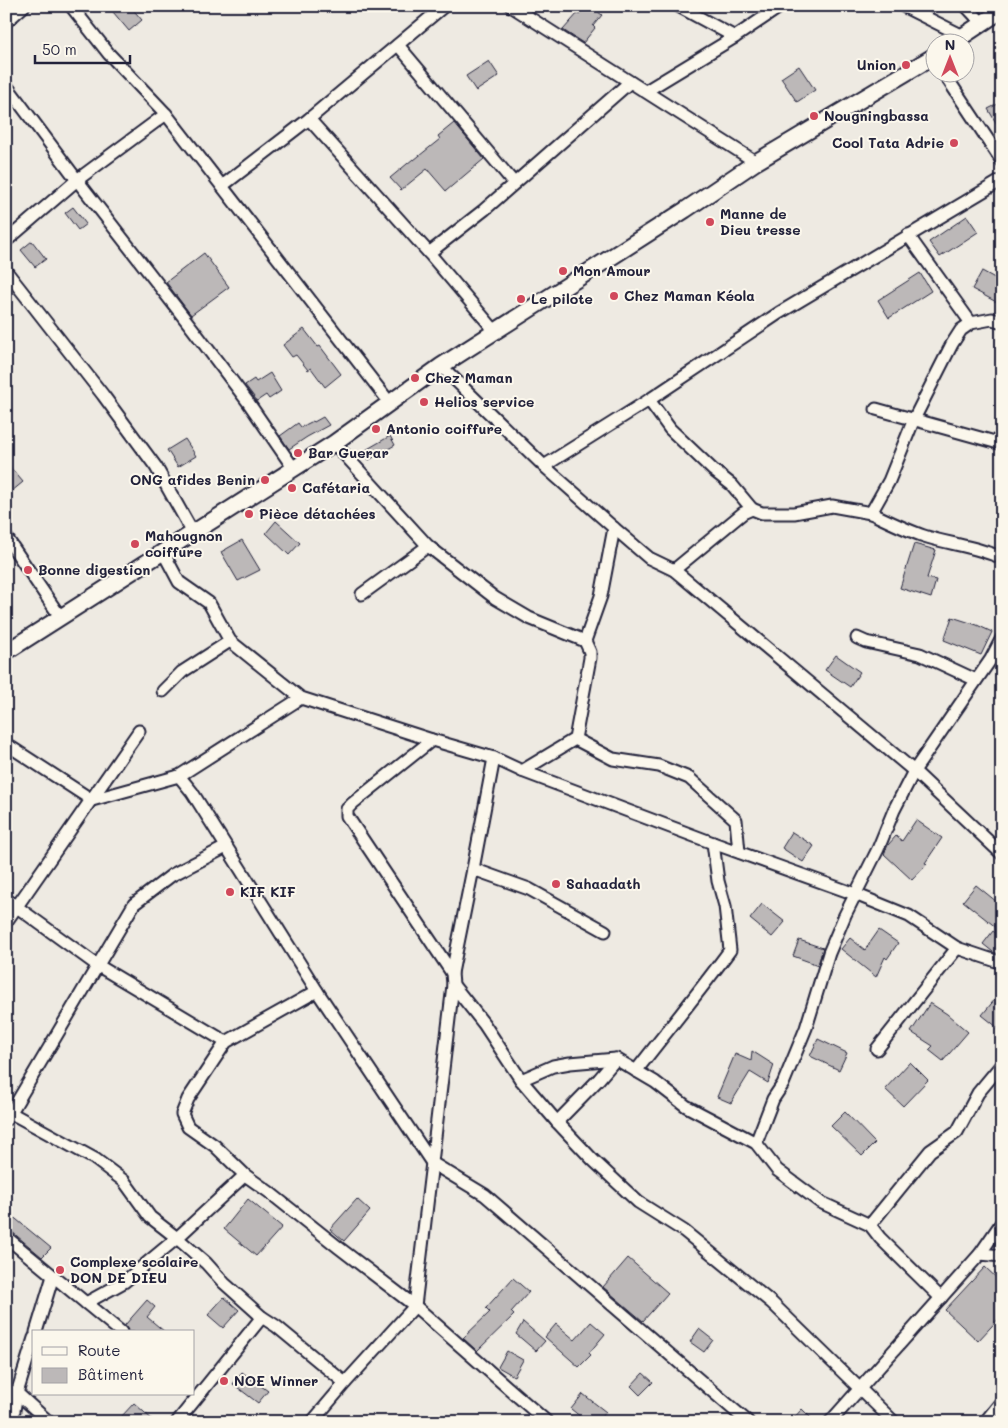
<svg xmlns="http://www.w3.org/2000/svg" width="1008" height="1428" font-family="Mali,sans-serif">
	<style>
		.building { fill: #bcb8b8; stroke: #22223b }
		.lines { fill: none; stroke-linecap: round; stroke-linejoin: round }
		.street-casing { stroke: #22223b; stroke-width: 15 }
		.secondary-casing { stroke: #22223b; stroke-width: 19 }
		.street { stroke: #fbf7ec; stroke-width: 11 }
		.secondary { stroke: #fbf7ec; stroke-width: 15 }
		.poi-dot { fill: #d1495b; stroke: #fbf7ec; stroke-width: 2 }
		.labels { text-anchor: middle; stroke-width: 4; stroke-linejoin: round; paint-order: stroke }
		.poi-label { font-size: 14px; font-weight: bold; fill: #22223b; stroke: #fbf7ec; text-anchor: start }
	</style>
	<rect width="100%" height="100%" fill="#eeeae2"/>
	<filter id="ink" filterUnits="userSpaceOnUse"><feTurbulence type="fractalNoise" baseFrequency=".02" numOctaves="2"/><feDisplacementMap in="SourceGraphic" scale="10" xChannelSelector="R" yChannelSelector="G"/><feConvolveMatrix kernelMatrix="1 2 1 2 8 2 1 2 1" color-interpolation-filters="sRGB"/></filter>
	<g filter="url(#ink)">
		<!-- building -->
		<g class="building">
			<polygon points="108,6 130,6 142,20 129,31"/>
			<polygon points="586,6 591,6 602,15 593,26 595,28 583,43 563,30 578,13 579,15"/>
			<polygon points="489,61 499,76 476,91 466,76"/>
			<polygon points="799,66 815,90 797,102 781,78"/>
			<polygon points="1002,102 1002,133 988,109"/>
			<polygon points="454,123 484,159 446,191 427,169 401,190 390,178 413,159 414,160 440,139 438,136"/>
			<polygon points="73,207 86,224 78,230 65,213"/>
			<polygon points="967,216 978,232 940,257 929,242"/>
			<polygon points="32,241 46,259 35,267 21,250"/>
			<polygon points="204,253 229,287 191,315 166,282"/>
			<polygon points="982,271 1002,282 1002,305 972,289"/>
			<polygon points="920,273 931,291 889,318 878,300"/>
			<polygon points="304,329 318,347 320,346 341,374 325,387 311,368 308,370 296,355 292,357 283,345"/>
			<polygon points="270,373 281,391 269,399 266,395 257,401 245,385 254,379 256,382"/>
			<polygon points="323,417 329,425 307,437 289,449 280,436 298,423 301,427 313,421 314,422"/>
			<polygon points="390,436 395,445 369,460 364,451"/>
			<polygon points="185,439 196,456 178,467 167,450"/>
			<polygon points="6,462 23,482 6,496"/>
			<polygon points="276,521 300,543 289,555 266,533"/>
			<polygon points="242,540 260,570 238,581 221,552"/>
			<polygon points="914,544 936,550 927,578 936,580 931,598 900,588"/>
			<polygon points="952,617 977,625 992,632 981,655 944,640"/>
			<polygon points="836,655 860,672 850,687 825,670"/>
			<polygon points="916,820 942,838 925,863 927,864 912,880 884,854 888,845 896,836 902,841"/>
			<polygon points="792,832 814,846 803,862 782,848"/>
			<polygon points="976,885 1002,906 1002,932 963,901"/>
			<polygon points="762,904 785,922 772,937 750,919"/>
			<polygon points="879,930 898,943 887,959 885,957 876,977 841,949 850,938 865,950"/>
			<polygon points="993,931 1002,938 1002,955 993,952 983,944"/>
			<polygon points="799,940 823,948 818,965 793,956"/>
			<polygon points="996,998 1002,1003 1002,1031 982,1015"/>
			<polygon points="930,1003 947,1014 968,1032 943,1061 929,1050 933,1046 911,1032"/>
			<polygon points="818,1039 847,1053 839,1070 810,1056"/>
			<polygon points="752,1051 774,1065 768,1083 750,1072 731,1103 717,1097 735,1054 751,1061"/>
			<polygon points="910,1062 928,1080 903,1106 885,1089"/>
			<polygon points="845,1112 875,1143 862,1156 831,1126"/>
			<polygon points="248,1199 282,1227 256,1256 224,1229"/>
			<polygon points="357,1199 370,1211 344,1241 330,1229"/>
			<polygon points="11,1215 51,1248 42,1257 11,1231 6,1230 6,1220"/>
			<polygon points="628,1258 668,1293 643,1321 603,1287"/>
			<polygon points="985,1267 1002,1283 1002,1315 978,1341 945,1310"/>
			<polygon points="513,1278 529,1292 511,1312 514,1315 477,1351 463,1338 490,1312 486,1308"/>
			<polygon points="224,1297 239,1310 223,1328 208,1315"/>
			<polygon points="147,1300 155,1307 147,1317 165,1332 128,1332 125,1325"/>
			<polygon points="523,1322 545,1341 536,1351 516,1334"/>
			<polygon points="591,1322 605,1334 589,1353 591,1355 579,1367 545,1337 556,1324 575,1340"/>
			<polygon points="699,1329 713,1340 704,1352 690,1342"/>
			<polygon points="507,1351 523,1360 514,1376 498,1367"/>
			<polygon points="242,1372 268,1391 258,1403 233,1384"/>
			<polygon points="643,1373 653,1382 640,1395 631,1386"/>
			<polygon points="583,1394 606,1412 598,1422 587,1422 571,1409"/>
			<polygon points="134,1403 155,1422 127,1422 121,1417"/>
			<polygon points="802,1409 815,1422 790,1422"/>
		</g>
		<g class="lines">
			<defs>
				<g id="street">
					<polyline points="71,6 109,54 166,114 390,403"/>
					<polyline points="511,6 756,162"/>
					<polyline points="678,6 735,37"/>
					<polyline points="903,6 963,36"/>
					<polyline points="966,6 982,23"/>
					<polyline points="6,22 24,6"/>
					<polyline points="398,45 514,183"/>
					<polyline points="943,72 1002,161"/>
					<polyline points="6,85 77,180 192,328 248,402 294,469"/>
					<polyline points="646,91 735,37 781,6"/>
					<polyline points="309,119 429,253 495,331"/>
					<polyline points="222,186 309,119 444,6"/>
					<polyline points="908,235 971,323"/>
					<polyline points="6,241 77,180 166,114"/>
					<polyline points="429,253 484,210 630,82"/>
					<polyline points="6,271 103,395 156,467 193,533"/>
					<polyline points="441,366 544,466 614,528 649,558 674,570 914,771 1002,854"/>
					<polyline points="649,400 670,429 713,470 732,485 752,509"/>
					<polyline points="876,409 1002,444"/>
					<polyline points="334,443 428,546 495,598 529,618 585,641"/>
					<polyline points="544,466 649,400 779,313 1002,180"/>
					<path d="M871,513C888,521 906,530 924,536C949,544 978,547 1002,558"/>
					<polyline points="6,537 61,618"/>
					<polyline points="163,552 179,582 209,603 230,641 301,698 432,740 494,758"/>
					<polyline points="674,570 743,513 752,509 762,513 794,513 832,506 871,513 889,481 914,419 952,344 961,330 971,323 992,319 1002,322"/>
					<polyline points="362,594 428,546"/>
					<polyline points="857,638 866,642 920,654 976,680"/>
					<polyline points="163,691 182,672 230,641"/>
					<polyline points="301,698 179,776 192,792 317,991 432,1163 485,1195 748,1422"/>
					<polyline points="575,739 613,759 659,766 689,778 736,820 739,852"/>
					<polyline points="432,740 353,803 347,809 347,816 452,973"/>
					<polyline points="6,744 92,800 179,776"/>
					<path d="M522,771L713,843L718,881L725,906L730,950C700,991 667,1031 636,1071"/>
					<polyline points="713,843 855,894 909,916 957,948 1002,963"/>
					<polyline points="473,869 529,889 605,931"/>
					<polyline points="6,899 97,965 226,1042"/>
					<polyline points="6,922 139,731"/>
					<polyline points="453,985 484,1024 521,1080 557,1122 593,1160 638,1202 684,1231 772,1303 894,1422"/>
					<polyline points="317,991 226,1042 188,1099 182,1114 188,1127 215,1146 245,1175 269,1192 338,1247 415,1306 547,1422"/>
					<polyline points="877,1049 957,948"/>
					<polyline points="521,1080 553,1066 570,1063 616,1059 655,1082 686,1106 756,1143 777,1170 820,1202 870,1225 880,1238 941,1298"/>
					<polyline points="11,1113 95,1159 124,1181 150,1217 177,1238 206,1263 224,1283 262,1317 276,1326 345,1383"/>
					<polyline points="7,1119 134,904 172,875 226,847"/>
					<polyline points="557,1122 599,1079 616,1059"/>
					<polyline points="756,1143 773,1099 783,1084 806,1028 829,953 845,915 878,849 894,810 914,771 991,659 1002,638"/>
					<polyline points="870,1225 930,1151 957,1132 978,1093 1002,1064"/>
					<polyline points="6,1237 121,1332"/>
					<polyline points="980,1254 1002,1256"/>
					<polyline points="86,1303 124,1282 177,1238 245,1175"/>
					<polyline points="36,1332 53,1276"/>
					<polyline points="6,1390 17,1393 49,1422"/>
					<polyline points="12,1422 17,1393 34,1338"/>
					<polyline points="177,1422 262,1317"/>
					<polyline points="312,1422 345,1383 415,1306 453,985 452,973 473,869 494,758 522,771 575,739 590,658 590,652 585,641 601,596 614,528"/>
					<polyline points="830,1422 980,1254 1002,1222"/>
					<polyline points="985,1422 1002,1401"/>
				</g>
				<g id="secondary">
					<polyline points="954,42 1002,10"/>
					<polyline points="6,652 334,443 441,366 685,210 756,162 936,55"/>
				</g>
			</defs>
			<!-- street casing -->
			<use href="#street" class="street-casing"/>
			<!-- secondary casing -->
			<use href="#secondary" class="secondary-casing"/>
			<!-- street -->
			<use href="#street" class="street"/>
			<!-- secondary -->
			<use href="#secondary" class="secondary"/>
		</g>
	</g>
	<!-- markers -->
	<g class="poi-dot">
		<circle cx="906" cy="65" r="5"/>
		<circle cx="814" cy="116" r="5"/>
		<circle cx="954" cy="143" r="5"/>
		<circle cx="710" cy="222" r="5"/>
		<circle cx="563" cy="271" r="5"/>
		<circle cx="614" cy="296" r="5"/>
		<circle cx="521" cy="299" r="5"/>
		<circle cx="415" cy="378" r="5"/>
		<circle cx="424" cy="402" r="5"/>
		<circle cx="376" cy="429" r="5"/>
		<circle cx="298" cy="453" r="5"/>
		<circle cx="265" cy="480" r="5"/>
		<circle cx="292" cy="488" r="5"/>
		<circle cx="249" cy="514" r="5"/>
		<circle cx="135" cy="544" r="5"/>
		<circle cx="28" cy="570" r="5"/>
		<circle cx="556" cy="884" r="5"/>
		<circle cx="230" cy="892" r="5"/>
		<circle cx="60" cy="1270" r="5"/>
		<circle cx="224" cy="1381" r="5"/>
	</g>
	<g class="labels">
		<!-- poi labels -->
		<g class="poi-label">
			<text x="896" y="70" text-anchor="end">Union</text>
			<text x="824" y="121">Nougningbassa</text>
			<text x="944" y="148" text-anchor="end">Cool Tata Adrie</text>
			<text x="720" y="219">Manne de<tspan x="720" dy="16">Dieu tresse</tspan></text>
			<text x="573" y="276">Mon Amour</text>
			<text x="624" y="301">Chez Maman Kéola</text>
			<text x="531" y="304">Le pilote</text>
			<text x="425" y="383">Chez Maman</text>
			<text x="434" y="407">Helios service</text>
			<text x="386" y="434">Antonio coiffure</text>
			<text x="308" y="458">Bar Guerar</text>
			<text x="255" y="485" text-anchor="end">ONG afides Benin</text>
			<text x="302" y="493">Cafétaria</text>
			<text x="259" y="519">Pièce détachées</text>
			<text x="145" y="541">Mahougnon<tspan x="145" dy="16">coiffure</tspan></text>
			<text x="38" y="575">Bonne digestion</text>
			<text x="566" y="889">Sahaadath</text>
			<text x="240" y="897">KIF KIF</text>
			<text x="70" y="1267">Complexe scolaire<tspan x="70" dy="16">DON DE DIEU</tspan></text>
			<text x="234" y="1386">NOE Winner</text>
		</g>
	</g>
	<!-- margin -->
	<rect width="1008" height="1428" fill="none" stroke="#fbf7ec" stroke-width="25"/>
	<rect x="12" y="12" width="983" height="1403" fill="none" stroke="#22223b" stroke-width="2" filter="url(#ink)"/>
	<!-- legend -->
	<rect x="32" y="1330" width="162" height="65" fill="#fbf7ec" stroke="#a4a2a5"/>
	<rect x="42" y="1347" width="25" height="8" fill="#fbf7ec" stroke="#a4a2a5"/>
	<text x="78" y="1356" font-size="15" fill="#22223b">Route</text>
	<rect x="42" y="1368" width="25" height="15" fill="#bcb8b8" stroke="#a4a2a5"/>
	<text x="78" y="1380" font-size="15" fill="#22223b">Bâtiment</text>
	<!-- north arrow -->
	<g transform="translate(950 58)"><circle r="24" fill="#fbf7ec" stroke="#a4a2a5"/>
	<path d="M0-4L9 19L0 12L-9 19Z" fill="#d1495b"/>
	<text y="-8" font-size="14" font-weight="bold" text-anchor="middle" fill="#22223b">N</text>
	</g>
	<!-- scale -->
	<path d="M35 55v8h95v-8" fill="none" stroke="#22223b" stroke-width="2.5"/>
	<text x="42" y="55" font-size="15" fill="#22223b" stroke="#fbf7ec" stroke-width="4" paint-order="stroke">50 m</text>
</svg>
